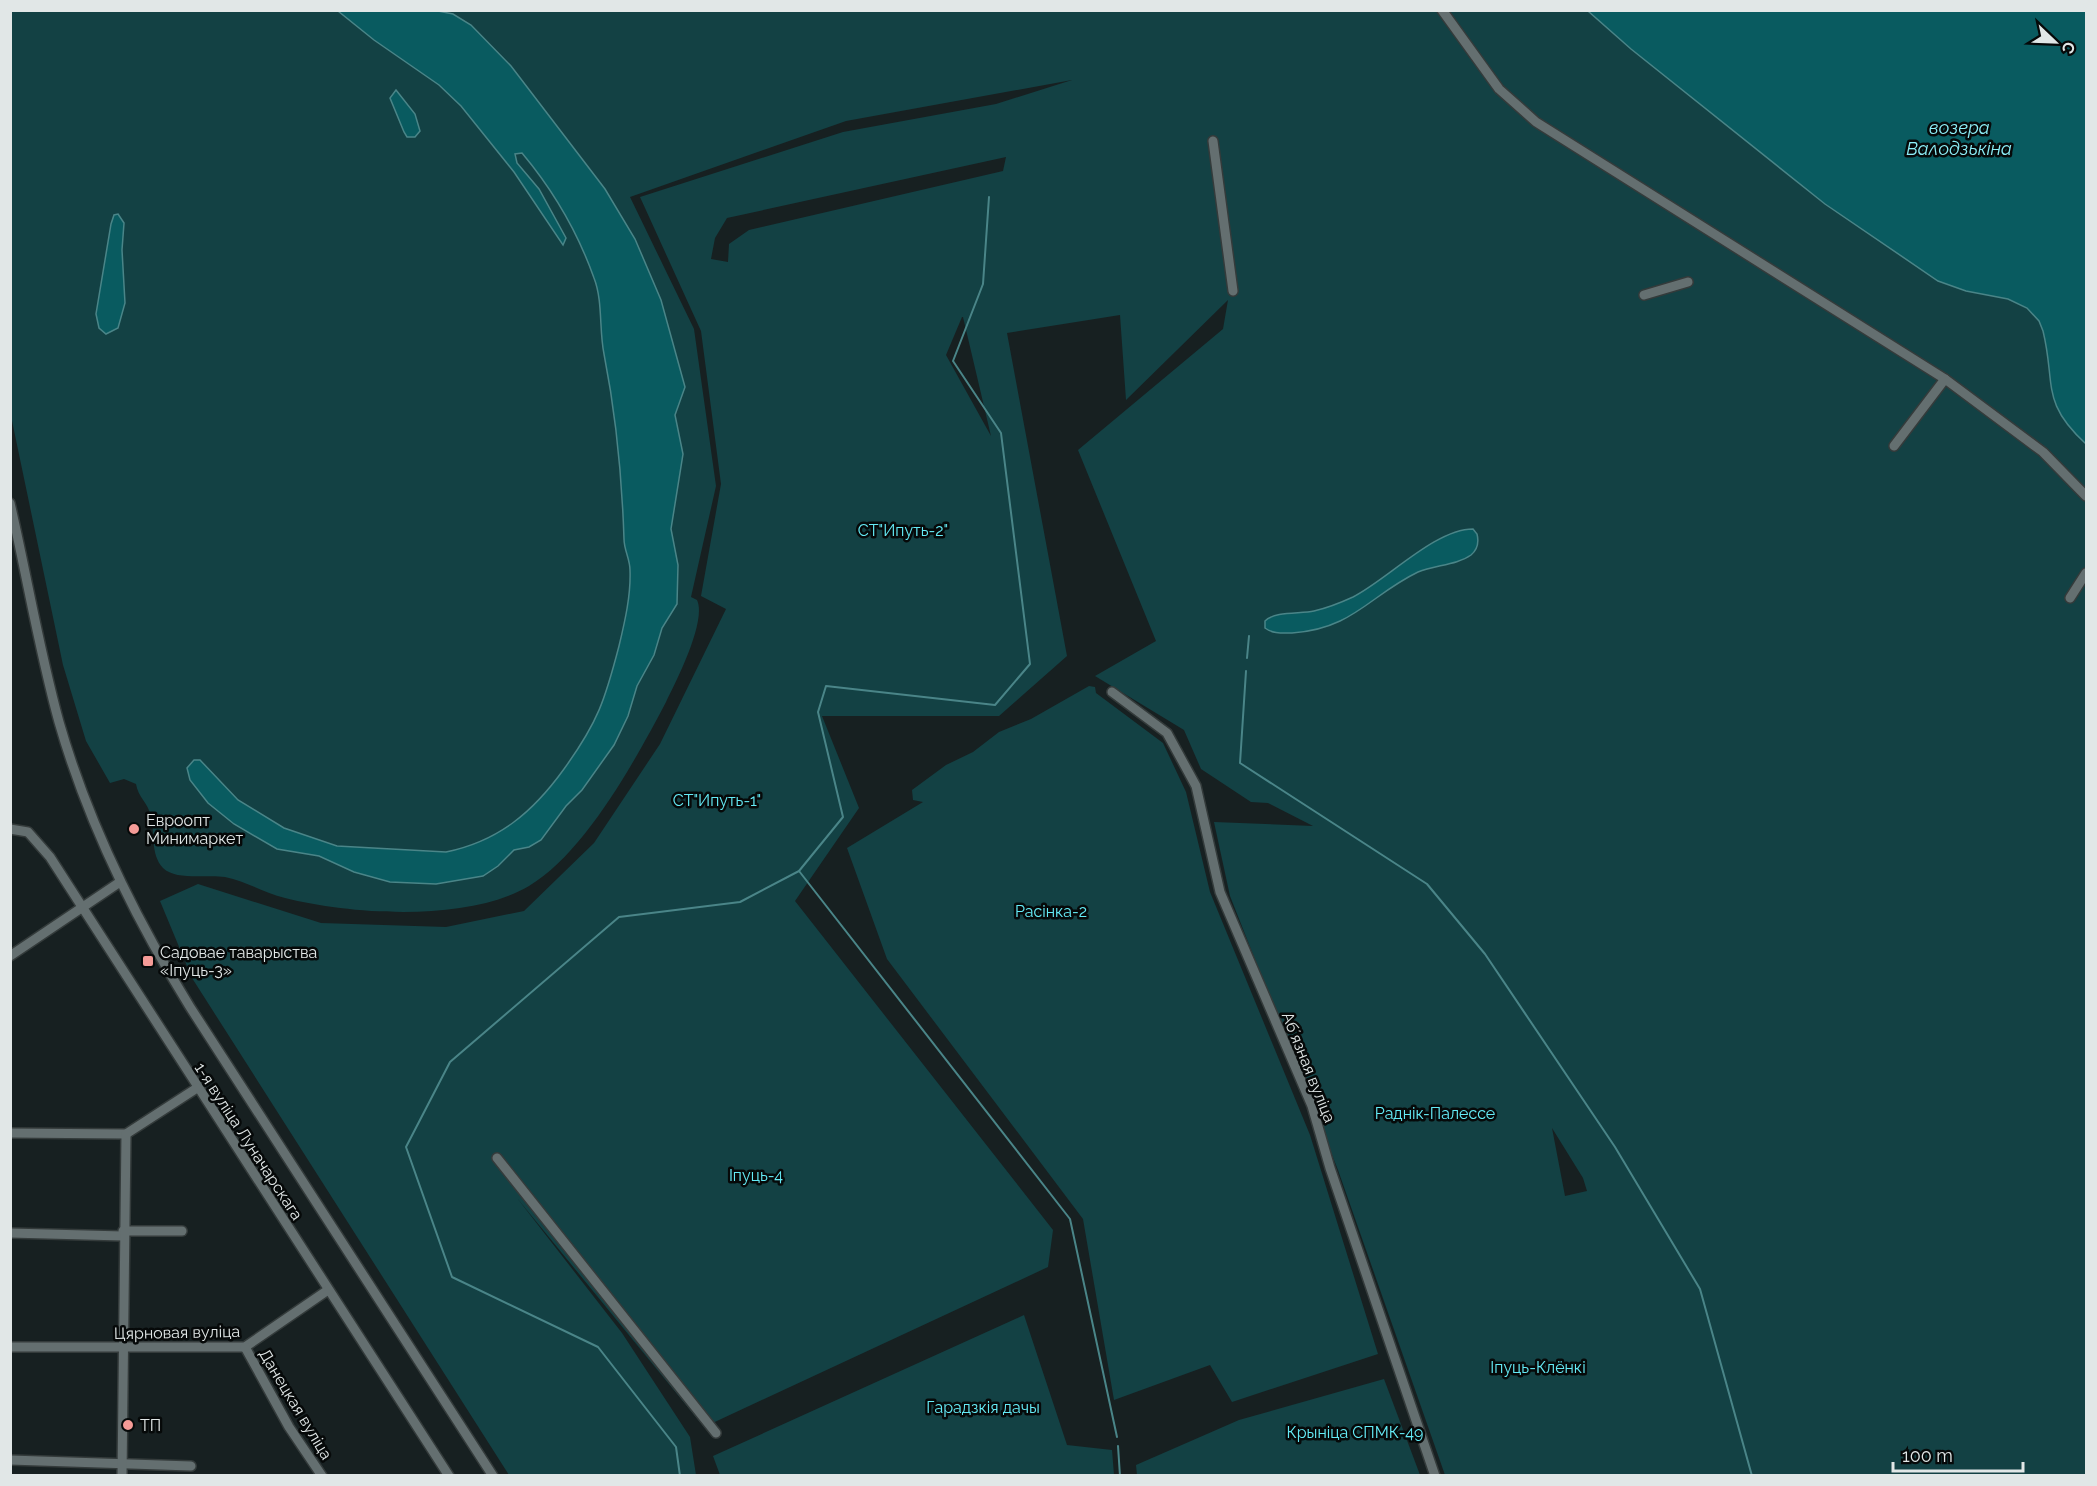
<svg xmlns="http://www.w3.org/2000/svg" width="2097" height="1486" font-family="Raleway,sans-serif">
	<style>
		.green { fill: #134144; fill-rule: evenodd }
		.water { fill: #095b60; stroke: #4a8588; stroke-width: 1.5 }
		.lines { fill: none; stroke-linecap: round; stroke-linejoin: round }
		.stream { stroke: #4a8588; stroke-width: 2 }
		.minor-casing { stroke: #343b3b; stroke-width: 12 }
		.minor { stroke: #646f70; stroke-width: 9 }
		.poi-dot { fill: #f59b97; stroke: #060909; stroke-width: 2 }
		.labels { text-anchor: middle; stroke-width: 5; stroke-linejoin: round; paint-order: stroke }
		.park-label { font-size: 16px; fill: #65ecf7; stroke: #060909 }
		.poi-label { font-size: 16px; fill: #e1e7e7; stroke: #060909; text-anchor: start }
		.street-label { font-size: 16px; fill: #e1e7e7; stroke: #060909 }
		.water-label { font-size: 18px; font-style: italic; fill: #8df0f9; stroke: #060909 }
	</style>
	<rect width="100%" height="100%" fill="#172021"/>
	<!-- green -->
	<g class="green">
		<path d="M10,11H1588L1631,49L1825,204L1938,281L1966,291L2008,299L2027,308L2039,321L2043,331C2056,385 2040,401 2086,444V1475H1445L1338,1170L1230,896L1214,822L1313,826L1268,803L1251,802L1201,769L1184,730L1095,676L1156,641L1078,450L1223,329L1228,300L1126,400L1120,315L1007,333L1067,656L999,716H822L859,808L795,901L1053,1230L1048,1267L704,1427L517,1198L622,1333L690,1437L696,1475H509L192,978L160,901L198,884L321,923L446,927L524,911L594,843L660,744L726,609L701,596L721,484L701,331L640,197L843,132L996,104L1072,80L846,121L630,197L694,329L716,486L691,597L697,600C707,621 676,682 666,702C636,759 585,853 529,886C468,922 353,915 285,898C264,893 246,881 225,877C208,874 176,881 163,868C150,854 155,832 151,816C148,803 138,797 136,784L124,779L110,783L86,741L63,665L11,416ZM1006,157L1003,171L749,230L729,244L728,262L711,259L715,238L727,218ZM962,317H963L991,436L946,355ZM1552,1128L1583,1178L1587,1191L1565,1196Z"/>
		<polygon points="1089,686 1095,687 1096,693 1163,743 1186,792 1210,892 1310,1135 1378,1354 1232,1402 1210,1365 1114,1400 1083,1219 887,959 847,848 923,802 913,800 912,790 946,765 973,752 999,732 1031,719"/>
		<polygon points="1024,1315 1067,1445 1112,1450 1114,1475 720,1475 713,1456"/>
		<polygon points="1384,1379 1420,1475 1137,1475 1136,1465 1239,1420"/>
	</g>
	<!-- water -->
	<g class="water">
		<path d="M438,11L453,14L471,25L511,66L605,189L635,239L661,300L685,387L675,415L683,454L671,529L678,565L677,604L662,628L654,655L637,686L628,716L614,745L582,790L566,806L541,840L529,847L514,850L498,866L483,876L436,884L390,882L354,872L319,856L277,849L234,824L208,803L190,780L187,768L194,760H200L238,800L284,828L337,846L446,852C499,841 533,812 564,769C598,722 605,700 619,646C625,621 631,595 630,570C630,559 624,550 624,539C622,477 616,415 604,354C599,330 603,301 594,278C578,233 553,190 522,153L515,154L517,163L539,189L566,238L563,245L514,172L461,106L439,85L374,40L338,11Z"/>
		<path d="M1588,11H2086V444C2040,402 2056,384 2043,331L2039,321L2027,308L2008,299L1966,291L1938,281L1825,204L1631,49Z"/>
		<polygon points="396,90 415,114 420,131 415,137 407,137 404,132 390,98"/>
		<polygon points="118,214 124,223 122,250 125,303 118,328 106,334 99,328 96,314 111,224 114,215"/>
		<path d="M1473,529L1477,534C1479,542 1478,549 1471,555C1457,565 1435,565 1418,572C1370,595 1353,629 1292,633C1282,633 1273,634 1265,628V621C1275,611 1300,614 1314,611C1327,608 1340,603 1353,597C1387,580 1435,529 1473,529Z"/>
	</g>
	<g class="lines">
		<!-- stream -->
		<g class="stream">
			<polyline points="1247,658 1249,636"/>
			<polyline points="1246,671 1240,763 1427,884 1485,954 1615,1147 1700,1289 1752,1476"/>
			<polyline points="799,871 1070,1219 1117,1437"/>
			<polyline points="1118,1446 1120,1476"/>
			<polyline points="680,1476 676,1447 598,1347 452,1277 406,1147 450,1062 619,917 740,902 799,871 843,817 818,712 826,686 995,705 1030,664 1001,433 953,361 983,284 989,197"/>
		</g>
		<defs>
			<g id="minor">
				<polyline points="1442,10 1499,89 1536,122 1945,379 2043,452 2086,496"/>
				<polyline points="1213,141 1233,291"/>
				<polyline points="1644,295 1688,282"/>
				<polyline points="1894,446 1945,379"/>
				<path d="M10,503C27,576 39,650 59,722C88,823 135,918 190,1007L493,1476"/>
				<polyline points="2070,598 2086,573"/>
				<polyline points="1112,692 1167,733 1196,786 1220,892 1312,1106 1330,1168 1435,1476"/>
				<polyline points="10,829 28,832 50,857 449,1476"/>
				<polyline points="10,956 120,882"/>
				<polyline points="10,1133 126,1134 197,1088"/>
				<polyline points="497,1158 716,1433"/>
				<polyline points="123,1231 182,1231"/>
				<polyline points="10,1233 123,1236"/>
				<polyline points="10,1347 245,1347 328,1290"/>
				<polyline points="245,1347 289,1427 322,1476"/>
				<polyline points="10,1460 191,1466"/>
				<polyline points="122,1476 126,1134"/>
			</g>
		</defs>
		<!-- minor casing -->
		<use href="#minor" class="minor-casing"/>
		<!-- minor -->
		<use href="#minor" class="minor"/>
	</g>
	<!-- markers -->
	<g class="poi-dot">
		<circle cx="134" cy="829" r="6"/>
		<rect x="142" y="955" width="12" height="12" rx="3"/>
		<circle cx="128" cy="1425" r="6"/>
	</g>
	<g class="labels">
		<!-- park labels -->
		<g class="park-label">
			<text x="903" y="536">СТ"Ипуть-2"</text>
			<text x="717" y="806">СТ"Ипуть-1"</text>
			<text x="1051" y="917">Расінка-2</text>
			<text x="1435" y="1119">Раднік-Палессе</text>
			<text x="756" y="1181">Іпуць-4</text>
			<text x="1538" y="1373">Іпуць-Клёнкі</text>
			<text x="983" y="1413">Гарадзкія дачы</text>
			<text x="1355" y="1438">Крыніца СПМК-49</text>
		</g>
		<!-- poi labels -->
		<g class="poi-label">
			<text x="146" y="826">Евроопт<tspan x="146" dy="18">Минимаркет</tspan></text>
			<text x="160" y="958">Садовае таварыства<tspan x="160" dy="18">«Іпуць-3»</tspan></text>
			<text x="140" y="1431">ТП</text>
		</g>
		<!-- street labels -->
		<g class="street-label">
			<text transform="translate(1309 1067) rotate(68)" y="6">Абʼязная вуліца</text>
			<text transform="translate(249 1141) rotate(57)" y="6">1-я вуліца Луначарскага</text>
			<text transform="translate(177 1332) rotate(-1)" y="6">Цярновая вуліца</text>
			<text transform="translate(296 1404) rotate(59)" y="6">Данецкая вуліца</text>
		</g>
		<!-- water labels -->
		<g class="water-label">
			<text x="1959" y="134">возера<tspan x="1959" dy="21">Валодзькіна</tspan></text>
		</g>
	</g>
	<!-- border -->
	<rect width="2097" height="1486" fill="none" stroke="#e1e7e7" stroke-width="24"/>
	<!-- north arrow -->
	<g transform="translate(2055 42) rotate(113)" stroke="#060909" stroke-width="4.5" paint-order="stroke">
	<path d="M0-4.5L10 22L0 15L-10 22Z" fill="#e1e7e7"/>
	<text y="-9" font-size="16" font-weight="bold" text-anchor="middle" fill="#e1e7e7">С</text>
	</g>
	<!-- scale -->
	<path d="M1893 1462v9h130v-9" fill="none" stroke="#e1e7e7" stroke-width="3"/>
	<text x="1902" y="1462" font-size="18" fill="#e1e7e7" stroke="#060909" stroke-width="4.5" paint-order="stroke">100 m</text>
</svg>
